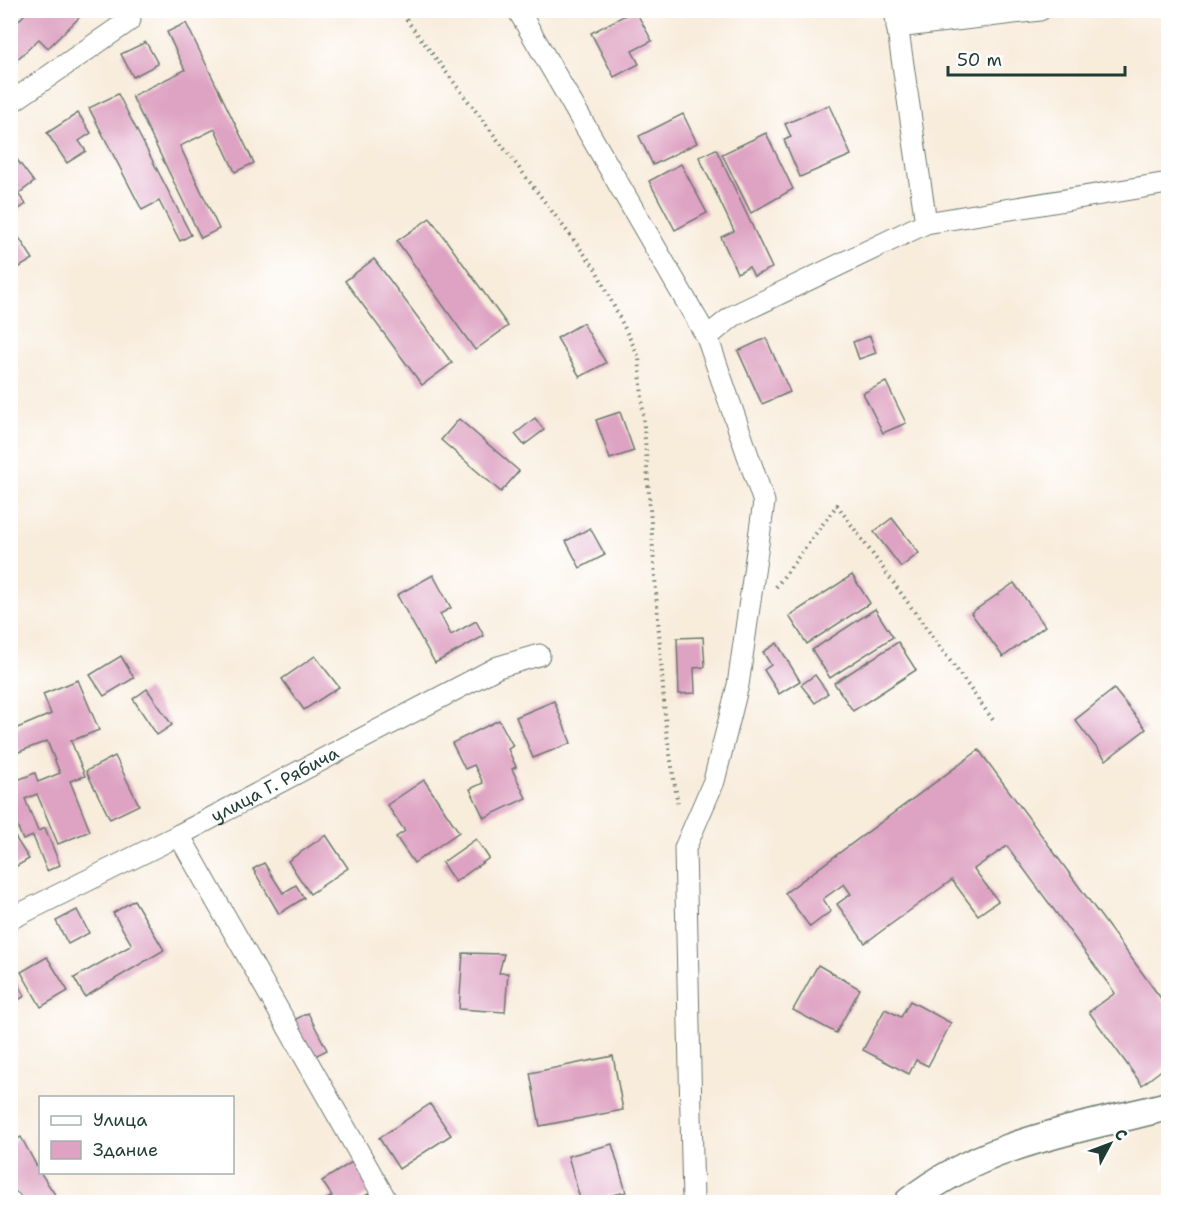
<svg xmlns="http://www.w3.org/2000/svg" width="1179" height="1213" font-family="'Shantell Sans',sans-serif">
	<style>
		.building { fill: #dea2c2 }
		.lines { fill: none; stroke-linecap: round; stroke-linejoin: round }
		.street-casing { stroke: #6b7a6e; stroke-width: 23 }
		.secondary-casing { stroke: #6b7a6e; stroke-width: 31 }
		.path { stroke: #6b7a6e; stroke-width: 4; stroke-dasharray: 1.5 4.5; stroke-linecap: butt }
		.street { stroke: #fff; stroke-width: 21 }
		.secondary { stroke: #fff; stroke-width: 28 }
		.labels { text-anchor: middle; stroke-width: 4.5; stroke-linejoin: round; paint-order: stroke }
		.street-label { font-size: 18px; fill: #1f3d34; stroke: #fff }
	</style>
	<rect width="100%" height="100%" fill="#fff"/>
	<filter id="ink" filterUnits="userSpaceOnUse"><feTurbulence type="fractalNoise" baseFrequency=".0167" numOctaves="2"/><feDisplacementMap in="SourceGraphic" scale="12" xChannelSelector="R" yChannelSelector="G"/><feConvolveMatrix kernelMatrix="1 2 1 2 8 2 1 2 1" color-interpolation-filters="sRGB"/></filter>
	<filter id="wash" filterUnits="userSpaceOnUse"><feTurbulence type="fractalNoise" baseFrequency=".008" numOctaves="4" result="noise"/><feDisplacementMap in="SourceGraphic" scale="24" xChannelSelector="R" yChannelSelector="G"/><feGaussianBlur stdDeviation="1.35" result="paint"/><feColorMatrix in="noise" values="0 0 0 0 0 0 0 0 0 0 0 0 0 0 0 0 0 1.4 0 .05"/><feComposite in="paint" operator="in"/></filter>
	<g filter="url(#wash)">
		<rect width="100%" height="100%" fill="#f8ecdb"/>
		<g id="blocks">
			<!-- building -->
			<g class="building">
				<polygon points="29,10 76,10 81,16 48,48 39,39 10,66 10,19 15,24"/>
				<polygon points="635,10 652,41 632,51 639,64 614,77 591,33"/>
				<polygon points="186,23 254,163 235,172 215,129 180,146 219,229 201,238 132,96 185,70 167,32"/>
				<polygon points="146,42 158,64 133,77 121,54"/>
				<polygon points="118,94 191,235 180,241 159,201 142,210 89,108"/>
				<polygon points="829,105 851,155 800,177 784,140 791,137 785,124"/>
				<polygon points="78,113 91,133 79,141 86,151 67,163 47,133"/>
				<polygon points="683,114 697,143 653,165 639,136"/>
				<polygon points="766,133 793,189 751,213 722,154"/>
				<polygon points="716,149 772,268 754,276 749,267 737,273 721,237 734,231 699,157"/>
				<polygon points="12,153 34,182 18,194 26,204 15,212 10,205"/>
				<polygon points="681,164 707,213 675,230 649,181"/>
				<polygon points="430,218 508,326 475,350 397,241"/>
				<polygon points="10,224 33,259 10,273"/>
				<polygon points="374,259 452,363 422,385 345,281"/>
				<polygon points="583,323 606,363 580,377 557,338"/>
				<polygon points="870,336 876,353 859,359 853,342"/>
				<polygon points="766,338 790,392 762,404 738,351"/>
				<polygon points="886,382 906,423 883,433 863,393"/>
				<polygon points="620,412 634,451 610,459 596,420"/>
				<polygon points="535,418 544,430 524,445 515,434"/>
				<polygon points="459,419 519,471 501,492 441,440"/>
				<polygon points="892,518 919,553 901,567 874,532"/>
				<polygon points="590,528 605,555 580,568 566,541"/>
				<polygon points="433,575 451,608 440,614 451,635 476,621 484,636 435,663 397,595"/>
				<polygon points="852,575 870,603 807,644 789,616"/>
				<polygon points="1014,583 1045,626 1003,657 971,613"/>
				<polygon points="875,609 893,637 830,678 812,650"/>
				<polygon points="703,637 705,667 694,668 695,693 679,694 677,638"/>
				<polygon points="898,642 916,670 853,711 834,683"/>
				<polygon points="777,643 800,681 779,694 764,670 771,665 763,652"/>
				<polygon points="121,656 134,678 104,696 90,675"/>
				<polygon points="315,656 339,687 304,710 282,679"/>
				<polygon points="815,675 828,693 815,703 801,685"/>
				<polygon points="78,680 99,730 71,741 85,776 70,781 90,831 58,844 37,794 25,799 38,831 45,828 60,865 47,871 33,836 23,840 10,809 10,783 35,773 38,782 60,773 47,741 11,755 16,768 10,771 10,731 51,714 43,694"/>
				<polygon points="147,689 172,725 157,735 133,699"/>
				<polygon points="1114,689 1146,729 1106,760 1075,720"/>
				<polygon points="554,701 571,743 533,758 516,717"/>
				<polygon points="499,720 513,746 508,749 516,767 512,769 526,798 484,818 470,789 483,783 474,765 465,769 452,743"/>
				<polygon points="979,750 1168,1008 1168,1065 1142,1085 1089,1012 1115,993 1007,846 974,869 998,901 978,915 952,880 865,943 837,904 851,894 844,884 823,899 831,911 810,927 785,893"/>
				<polygon points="115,756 139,805 110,819 86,771"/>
				<polygon points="424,780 459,832 414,863 396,837 405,831 387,805"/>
				<polygon points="10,829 29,859 10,870"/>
				<polygon points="326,835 348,868 310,894 288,861"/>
				<polygon points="476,839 489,858 455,882 442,863"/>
				<polygon points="264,863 283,893 296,885 304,898 279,914 253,869"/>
				<polygon points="134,900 164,950 85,997 74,978 132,945 113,913"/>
				<polygon points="77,910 89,933 68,944 56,921"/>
				<polygon points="463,953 504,954 499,973 508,973 505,1012 459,1009"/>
				<polygon points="47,957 68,991 41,1007 21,972"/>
				<polygon points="818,965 860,989 836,1033 793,1010"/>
				<polygon points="10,970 25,996 13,1003 10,999"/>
				<polygon points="910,1001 951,1023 928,1066 916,1060 909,1074 863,1050 885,1009 901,1017"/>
				<polygon points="308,1013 327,1050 311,1058 292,1021"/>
				<polygon points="613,1056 623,1110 540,1126 530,1073"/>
				<polygon points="430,1104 451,1135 399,1169 379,1138"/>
				<polygon points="21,1137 40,1172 60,1202 22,1202 10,1183 10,1143"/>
				<polygon points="612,1144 626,1192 581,1202 568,1156"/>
				<polygon points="355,1160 375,1190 355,1202 322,1202 332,1196 322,1181"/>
			</g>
		</g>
	</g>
	<g filter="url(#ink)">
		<use href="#blocks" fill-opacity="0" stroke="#6b7a6e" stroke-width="1.5"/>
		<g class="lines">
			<defs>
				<g id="street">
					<polyline points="518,10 707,337 764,502 738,685 714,781 685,848 693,1202"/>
					<polyline points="897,27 1040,10"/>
					<polyline points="10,103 130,20 124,10"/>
					<polyline points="926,223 1168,183"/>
					<polyline points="707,337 733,316 926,223 895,10"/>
					<polyline points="179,835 387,1202"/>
					<path id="s1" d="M10,919L179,835L498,667L539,655"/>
					<polyline points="10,1202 11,1202"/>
				</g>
				<path id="secondary" d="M909,1202C982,1143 1079,1129 1168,1106"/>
			</defs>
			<!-- street casing -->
			<use href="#street" class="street-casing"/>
			<!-- secondary casing -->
			<use href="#secondary" class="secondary-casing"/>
			<!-- path -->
			<g class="path">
				<polyline points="399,10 595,268 639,357 666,729 678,805"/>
				<polyline points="776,587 837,505 993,720"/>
			</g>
			<!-- street -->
			<use href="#street" class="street"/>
			<!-- secondary -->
			<use href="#secondary" class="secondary"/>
		</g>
	</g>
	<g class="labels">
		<!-- street labels -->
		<g class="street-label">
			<text dy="6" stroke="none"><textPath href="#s1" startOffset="297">улица Г. Рябича</textPath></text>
		</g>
	</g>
	<!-- margin -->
	<rect width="1179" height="1213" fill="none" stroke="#fff" stroke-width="36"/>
	<!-- legend -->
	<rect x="39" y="1096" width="195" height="78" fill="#ffffff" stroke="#a5b1ae" stroke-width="1.5"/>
	<rect x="51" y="1116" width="30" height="9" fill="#ffffff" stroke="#a5b1ae" stroke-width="1.5"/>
	<text x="93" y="1126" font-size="18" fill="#1f3d34">Улица</text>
	<rect x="51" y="1141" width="30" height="18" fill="#dea2c2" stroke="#a5b1ae" stroke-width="1.5"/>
	<text x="93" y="1156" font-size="18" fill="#1f3d34">Здание</text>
	<!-- north arrow -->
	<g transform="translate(1110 1144) rotate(49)" stroke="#ffffff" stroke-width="4.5" paint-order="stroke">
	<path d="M0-4.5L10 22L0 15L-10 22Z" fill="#1f3d34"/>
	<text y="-9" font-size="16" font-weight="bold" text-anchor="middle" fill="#1f3d34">С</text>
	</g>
	<!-- scale -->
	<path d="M948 66v9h177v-9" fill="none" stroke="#1f3d34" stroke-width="3"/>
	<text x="957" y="66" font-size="18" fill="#1f3d34" stroke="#ffffff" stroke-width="4.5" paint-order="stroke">50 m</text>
</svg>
